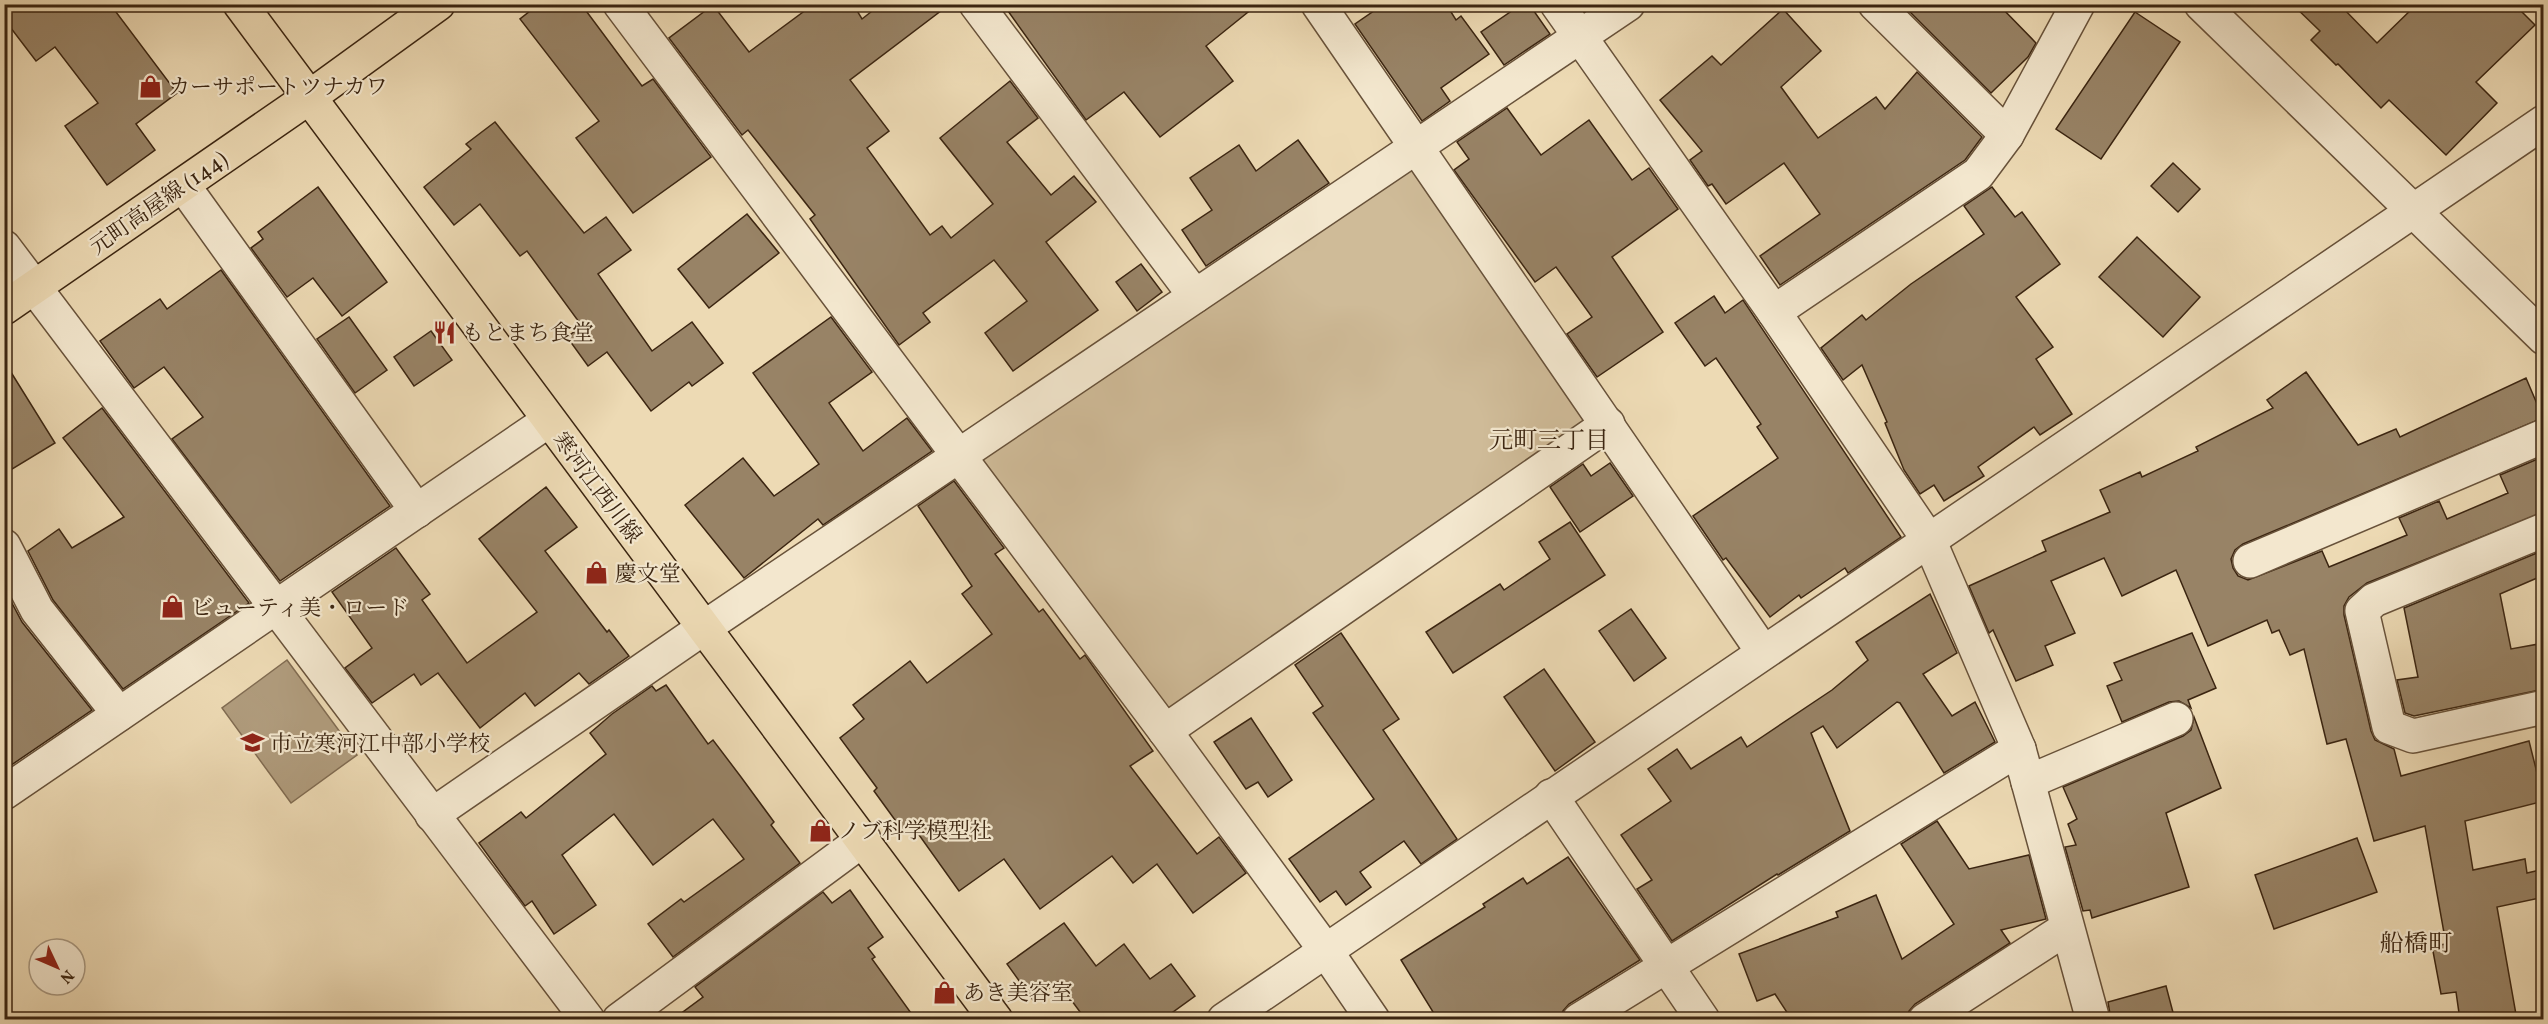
<svg xmlns="http://www.w3.org/2000/svg" width="2548" height="1024" font-family="Vollkorn,'Noto Serif JP',serif">
	<style>
		.green { fill: #cfbb98; stroke: #857054; stroke-width: 1.5 }
		.water { fill: #b09c7d; stroke: #816c52; stroke-width: 1.5 }
		.building { fill: #988366; stroke: #3b2511; stroke-width: 1.5 }
		.lines { fill: none; stroke-linecap: round; stroke-linejoin: round }
		.minor-casing { stroke: #68523a; stroke-width: 36 }
		.major-casing { stroke: #3b2511; stroke-width: 36 }
		.minor { stroke: #f3e7ce; stroke-width: 33 }
		.major { stroke: #eddab4; stroke-width: 33 }
		.labels { text-anchor: middle; stroke-width: 4.5; stroke-linejoin: round; paint-order: stroke }
		.poi-label { font-size: 22px; fill: #3b2511; stroke: #f3e7ce; text-anchor: start }
		.street-label { font-size: 22px; fill: #3b2511; stroke: #f3e7ce }
		.neighbourhood-label { font-size: 24px; fill: #3b2511; stroke: #f3e7ce }
	</style>
	<rect width="100%" height="100%" fill="#eddab4"/>
	<filter id="stains"><feTurbulence type="fractalNoise" baseFrequency=".00333" numOctaves="4"/><feColorMatrix values="0 0 0 0 .2 0 0 0 0 .09 0 0 0 0 .02 0 0 0 .5 -.17"/></filter>
	<radialGradient id="worn" r=".72"><stop offset=".6" stop-color="#630" stop-opacity="0"/><stop offset="1" stop-color="#630" stop-opacity=".3"/></radialGradient>
	<!-- green -->
	<polygon class="green" points="1416,146 1608,424 1165,731 958,457"/>
	<!-- water -->
	<polygon class="water" points="287,660 357,755 291,803 222,708"/>
	<!-- building -->
	<g class="building">
		<polygon points="4,4 110,4 177,93 136,124 155,150 107,185 65,126 98,103 55,47 36,61 4,19"/>
		<polygon points="539,4 581,4 642,86 653,79 711,157 633,213 576,138 599,121 520,19"/>
		<polygon points="814,4 853,4 862,19 881,4 950,4 850,80 889,131 867,148 930,235 942,226 951,238 993,204 940,138 1010,81 1038,118 1007,142 1051,195 1074,176 1096,202 1046,242 1098,310 1013,371 985,333 1027,301 994,260 923,313 930,322 899,345 810,219 815,215 748,130 742,135 669,38 713,5 749,52"/>
		<polygon points="1003,4 1258,4 1206,46 1233,81 1160,137 1124,92 1086,120"/>
		<polygon points="1384,4 1446,4 1456,20 1461,16 1489,54 1441,88 1450,101 1422,121 1355,24"/>
		<polygon points="1522,4 1529,4 1550,34 1504,65 1481,32"/>
		<polygon points="1902,4 1998,4 2036,43 2028,57 1991,93"/>
		<polygon points="2292,4 2339,4 2377,43 2417,4 2514,4 2535,25 2476,82 2497,103 2446,155 2389,100 2381,108 2338,64 2336,65 2311,40 2320,31"/>
		<polygon points="1783,9 1821,51 1781,87 1818,138 1876,97 1885,109 1917,72 1982,137 1965,160 1780,285 1760,256 1820,214 1784,163 1726,204 1712,184 1708,186 1690,160 1702,151 1660,100 1712,56 1721,65"/>
		<polygon points="2135,12 2180,42 2101,159 2056,129"/>
		<polygon points="1507,108 1541,155 1589,120 1632,180 1649,168 1678,209 1612,257 1663,332 1597,377 1567,334 1592,317 1556,267 1535,282 1454,170 1469,159 1457,142"/>
		<polygon points="495,122 584,233 606,217 631,250 598,274 652,351 692,322 723,363 692,386 689,382 651,411 607,352 588,366 567,337 582,326 527,251 520,256 480,204 454,225 424,187 471,149 466,144"/>
		<polygon points="1298,140 1329,183 1206,266 1182,230 1212,210 1190,178 1239,145 1256,171"/>
		<polygon points="2173,163 2200,189 2178,212 2151,186"/>
		<polygon points="318,187 387,282 342,316 313,278 287,297 251,248 263,239 258,232"/>
		<polygon points="1992,187 2015,217 2022,212 2060,264 2016,297 2053,347 2036,359 2072,414 2040,435 2034,427 1978,467 1984,476 1944,501 1934,485 1920,494 1904,470 1885,423 1887,422 1862,365 1843,380 1821,348 1862,315 1866,320 1911,284 1984,234 1964,206"/>
		<polygon points="747,214 779,253 709,308 678,269"/>
		<polygon points="2137,237 2200,297 2163,337 2099,277"/>
		<polygon points="1141,264 1162,292 1137,311 1116,282"/>
		<polygon points="221,270 390,506 280,581 172,439 203,417 164,367 134,388 100,341 160,299 167,309"/>
		<polygon points="1714,296 1725,313 1743,300 1901,537 1848,573 1845,568 1801,598 1799,595 1770,617 1726,558 1723,560 1693,516 1778,458 1757,427 1761,424 1716,358 1705,366 1675,323"/>
		<polygon points="349,317 387,370 355,393 317,339"/>
		<polygon points="831,317 872,372 829,403 863,451 907,418 932,451 823,525 818,519 744,578 685,505 743,458 774,496 819,464 753,373"/>
		<polygon points="431,331 452,360 414,386 394,357"/>
		<polygon points="4,361 55,443 4,474"/>
		<polygon points="2306,372 2358,445 2396,429 2400,437 2526,378 2543,418 2243,544 2235,550 2231,559 2233,568 2238,576 2248,580 2322,551 2329,567 2407,535 2399,518 2439,501 2447,519 2508,493 2500,475 2540,458 2544,466 2544,512 2367,583 2349,597 2344,606 2344,615 2371,731 2375,740 2394,749 2401,776 2529,741 2544,801 2465,821 2473,870 2525,859 2527,873 2544,869 2544,897 2497,907 2517,1020 2460,1020 2456,992 2441,994 2432,946 2446,944 2425,826 2374,841 2346,739 2327,744 2304,649 2290,655 2279,630 2272,633 2267,620 2208,646 2176,570 2122,596 2104,558 2051,581 2075,633 2045,646 2053,665 2016,681 1993,630 1989,633 1969,586 2046,551 2042,541 2110,512 2100,490 2140,472 2142,477 2198,451 2196,447 2273,408 2267,400"/>
		<polygon points="102,408 249,603 123,689 53,600 28,551 59,529 72,548 124,517 63,438"/>
		<polygon points="1610,463 1633,496 1580,532 1550,487 1583,464 1591,476"/>
		<polygon points="954,481 1004,548 995,554 1039,612 1043,609 1080,659 1085,655 1153,751 1130,766 1197,854 1219,837 1246,873 1193,913 1157,864 1133,883 1112,856 1040,909 1004,859 959,891 912,825 903,831 874,791 877,788 840,738 864,719 853,705 910,661 927,683 992,634 962,594 972,586 918,506"/>
		<polygon points="546,487 577,527 545,551 607,632 609,630 629,656 589,684 579,673 535,706 525,693 480,728 438,673 421,685 414,674 372,703 345,668 372,648 332,592 396,548 430,594 422,600 467,663 537,612 479,539"/>
		<polygon points="1570,522 1605,575 1453,673 1426,632 1500,584 1504,590 1550,559 1539,542"/>
		<polygon points="2544,550 2544,575 2500,594 2511,649 2544,643 2544,689 2414,716 2405,713 2397,680 2418,677 2404,608"/>
		<polygon points="4,588 22,622 92,710 4,770"/>
		<polygon points="1930,594 1957,653 1923,674 1952,716 1975,702 1995,742 1944,773 1900,703 1897,702 1837,748 1823,726 1811,733 1850,831 1778,875 1777,874 1672,941 1637,889 1652,880 1621,835 1671,801 1648,769 1677,749 1691,769 1741,737 1747,747 1832,690 1868,660 1856,642"/>
		<polygon points="1631,609 1666,658 1634,681 1599,631"/>
		<polygon points="1341,633 1399,719 1383,730 1457,839 1421,864 1404,841 1360,872 1371,887 1346,905 1336,891 1320,902 1289,859 1374,799 1313,713 1323,706 1295,665"/>
		<polygon points="2192,633 2216,688 2188,700 2191,708 2179,701 2169,702 2122,722 2107,686 2122,680 2114,663"/>
		<polygon points="1544,669 1595,742 1555,771 1504,697"/>
		<polygon points="666,685 708,744 713,740 741,777 774,822 771,825 800,863 673,957 648,924 681,899 684,902 744,859 713,819 653,865 614,814 562,855 596,905 554,934 532,901 525,906 479,843 521,812 526,818 606,754 590,733 612,714 652,686 656,691"/>
		<polygon points="2194,717 2221,788 2166,813 2189,887 2092,918 2090,910 2083,911 2065,847 2076,845 2068,824 2077,819 2063,787 2183,736 2191,730"/>
		<polygon points="1251,718 1292,780 1268,797 1258,782 1246,789 1214,742"/>
		<polygon points="1937,821 1969,869 2029,855 2046,919 2001,930 2010,943 1915,1004 1909,1011 1907,1020 1792,1020 1775,994 1757,1001 1739,954 1838,917 1836,912 1876,895 1902,959 1954,924 1901,844"/>
		<polygon points="2357,838 2377,892 2274,929 2255,875"/>
		<polygon points="1568,857 1640,960 1569,1004 1563,1011 1560,1020 1438,1020 1401,960 1485,907 1483,904 1523,878 1527,884"/>
		<polygon points="850,890 883,937 868,948 875,957 872,959 916,1020 672,1020 703,997 695,987 823,892 832,903"/>
		<polygon points="1064,923 1096,966 1124,944 1150,979 1171,964 1195,996 1162,1020 1086,1020 1058,982 1033,1000 1007,964"/>
		<polygon points="2166,986 2175,1020 2111,1020 2108,1002"/>
	</g>
	<g class="lines">
		<defs>
			<g id="minor">
				<polyline points="620,4 1165,731 1326,951 1373,1020"/>
				<polyline points="976,4 1195,296"/>
				<polyline points="1318,4 1763,652"/>
				<polyline points="1557,4 1774,312 1930,542 2019,749 2093,1020"/>
				<polyline points="1875,4 2007,135"/>
				<polyline points="2201,4 2544,338"/>
				<polyline points="183,185 417,511"/>
				<polyline points="4,247 588,1020"/>
				<polyline points="1774,312 1978,174 2007,135 2078,4"/>
				<polyline points="2544,530 2374,600 2362,611 2389,727 2413,736 2544,707"/>
				<polyline points="4,546 37,610 119,714"/>
				<polyline points="2250,561 2544,436"/>
				<polyline points="1165,731 1608,424"/>
				<polyline points="2028,782 2176,719"/>
				<polyline points="4,793 548,421"/>
				<polyline points="1551,796 1703,1020"/>
				<polyline points="432,815 705,627 1628,4"/>
				<polyline points="619,1020 864,839"/>
				<polyline points="1224,1020 2544,122"/>
				<polyline points="1579,1020 2019,749"/>
				<polyline points="1925,1020 2067,928"/>
			</g>
			<g id="major">
				<polyline points="240,4 996,1020"/>
				<polyline points="4,308 311,96 438,4"/>
			</g>
		</defs>
		<!-- minor casing -->
		<use href="#minor" class="minor-casing"/>
		<!-- major casing -->
		<use href="#major" class="major-casing"/>
		<!-- minor -->
		<use href="#minor" class="minor"/>
		<!-- major -->
		<use href="#major" class="major"/>
	</g>
	<!-- icons -->
	<defs>
		<symbol id="shop-bare" viewBox="-9 -9 18 18"><path d="M-5-2.5h2.3a2.7 3.5 0 0 1 5.4 0H5L5.5 6h-11ZM-1.5-2.5h3a1.5 2.3 0 0 0-3 0Z" fill="#8f2418" stroke="#f3e7ce" stroke-width="2.5" paint-order="stroke"/></symbol>
		<symbol id="restaurant-bare" viewBox="-9 -9 18 18"><path d="M-5-6h1v4h1v-4h1v4h1v-4h1v5L-1.5 .5V6h-2V.5L-5-1ZM5-6V6H3V1.5H1.5Q1.5-4 5-6Z" fill="#8f2418" stroke="#f3e7ce" stroke-width="2.5" paint-order="stroke"/></symbol>
		<symbol id="school-bare" viewBox="-9 -9 18 18"><path d="M0-5L7-2L0 1L-7-2ZM-4 1L0 2.5L4 1V4Q0 6-4 4Z" fill="#8f2418" stroke="#f3e7ce" stroke-width="2.5" paint-order="stroke"/></symbol>
	</defs>
	<g fill-rule="evenodd">
		<use href="#shop-bare" x="134" y="70" width="33" height="33"/>
		<use href="#restaurant-bare" x="428" y="316" width="33" height="33"/>
		<use href="#shop-bare" x="580" y="556" width="33" height="33"/>
		<use href="#shop-bare" x="156" y="590" width="33" height="33"/>
		<use href="#school-bare" x="236" y="726" width="33" height="33"/>
		<use href="#shop-bare" x="804" y="814" width="33" height="33"/>
		<use href="#shop-bare" x="928" y="976" width="33" height="33"/>
	</g>
	<g class="labels">
		<!-- poi labels -->
		<g class="poi-label">
			<text x="168" y="94">カーサポートツナカワ</text>
			<text x="462" y="340">もとまち食堂</text>
			<text x="615" y="581">慶文堂</text>
			<text x="191" y="615">ビューティ美・ロード</text>
			<text x="270" y="751">市立寒河江中部小学校</text>
			<text x="838" y="838">ノブ科学模型社</text>
			<text x="963" y="1000">あき美容室</text>
		</g>
		<!-- street labels -->
		<g class="street-label">
			<text transform="translate(158 202) rotate(-35)" y="8">元町高屋線 (144)</text>
			<text transform="translate(598 487) rotate(53)" y="8">寒河江西川線</text>
		</g>
		<!-- neighbourhood labels -->
		<g class="neighbourhood-label">
			<text x="1549" y="448">元町三丁目</text>
			<text x="2416" y="951">船橋町</text>
		</g>
	</g>
	<!-- margin -->
	<rect width="2548" height="1024" fill="none" stroke="#eddab4" stroke-width="24"/>
	<rect x="6" y="6" width="2536" height="1012" fill="none" stroke="#3b2511" stroke-width="3"/>
	<rect x="12" y="12" width="2524" height="1000" fill="none" stroke="#3b2511" stroke-width="1.5"/>
	<!-- north arrow -->
	<g transform="translate(57 967) rotate(134)"><circle r="28" fill="#f3e7ce" stroke="#a99982" stroke-width="1.5"/>
	<path d="M0-4.5L10 22L0 15L-10 22Z" fill="#8f2418"/>
	<text y="-9" font-size="16" font-weight="bold" text-anchor="middle" fill="#3b2511">N</text>
	</g>
	<rect width="100%" height="100%" filter="url(#stains)"/>
	<rect width="100%" height="100%" fill="url(#worn)"/>
</svg>
